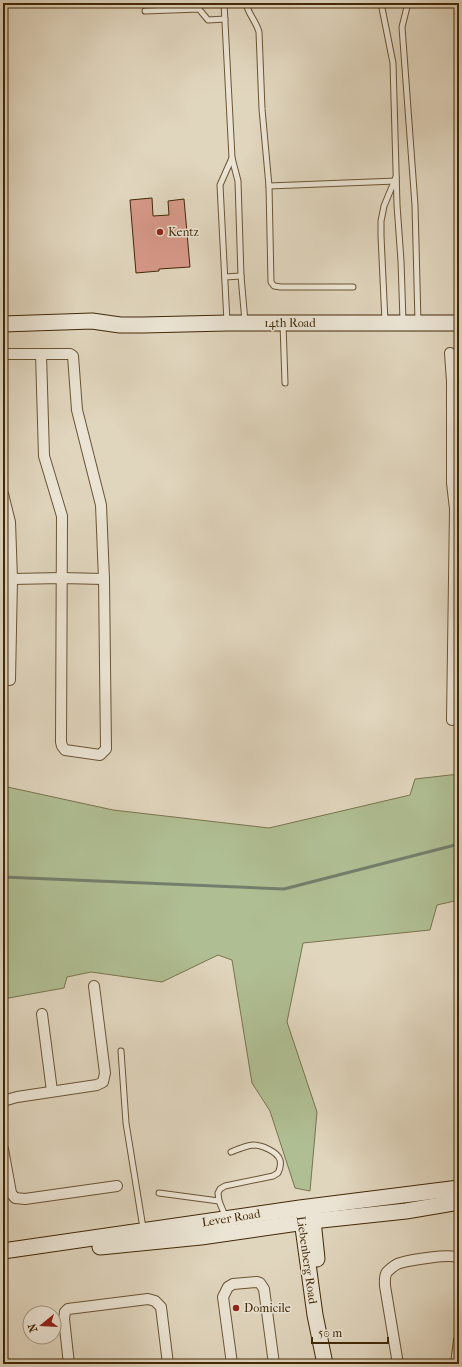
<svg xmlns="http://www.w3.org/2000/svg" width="462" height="1367" font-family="'IM FELL French Canon',serif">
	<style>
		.green { fill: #b0be93; stroke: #79744d }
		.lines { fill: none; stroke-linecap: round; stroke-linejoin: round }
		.stream { stroke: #737f6c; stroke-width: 3 }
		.building { fill: #d69888; stroke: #422907 }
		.lane-casing { stroke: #6a5434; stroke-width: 7 }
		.street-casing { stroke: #6a5434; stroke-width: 12 }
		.secondary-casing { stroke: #422907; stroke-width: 17 }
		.lane { stroke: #ebe4d4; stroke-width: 5 }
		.street { stroke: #ebe4d4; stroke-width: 10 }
		.secondary { stroke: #ebe4d4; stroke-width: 15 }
		.poi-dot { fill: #8f2418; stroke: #ebe4d4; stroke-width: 1.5 }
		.labels { text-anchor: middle; stroke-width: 3; stroke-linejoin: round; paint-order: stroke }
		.poi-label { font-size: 12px; fill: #422907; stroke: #ebe4d4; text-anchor: start }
		.street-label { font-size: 12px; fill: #422907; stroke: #ebe4d4 }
	</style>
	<rect width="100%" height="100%" fill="#e0d5bd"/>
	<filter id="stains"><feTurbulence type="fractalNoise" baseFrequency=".005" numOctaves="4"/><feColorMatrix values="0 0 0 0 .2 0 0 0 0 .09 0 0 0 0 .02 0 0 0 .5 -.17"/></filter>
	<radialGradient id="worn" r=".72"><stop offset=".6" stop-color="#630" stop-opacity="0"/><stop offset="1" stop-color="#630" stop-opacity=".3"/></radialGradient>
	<!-- green -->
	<polygon class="green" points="459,774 459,900 437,905 430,930 303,943 287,1022 317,1112 310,1191 295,1188 270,1111 252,1083 232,960 218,955 162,982 91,972 67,977 64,988 3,999 3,786 113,810 269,828 410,795 415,779"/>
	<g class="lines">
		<!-- stream -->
		<polyline class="stream" points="3,877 284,889 459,844"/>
	</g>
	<!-- building -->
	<polygon class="building" points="152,198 153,216 169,215 168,201 184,199 190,267 159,269 159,271 136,273 130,200"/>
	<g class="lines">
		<defs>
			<g id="lane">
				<polyline points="224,3 232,158 238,181 241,276 245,322"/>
				<path d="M246,3C248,14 256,21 259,32L262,109L269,186L271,282L274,286L281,287H353"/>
				<polyline points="381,3 393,63 397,205 401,261 403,321"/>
				<polyline points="408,3 402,27 415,205 418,322"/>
				<polyline points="145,11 199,9 208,20 225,19"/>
				<polyline points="269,186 396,181"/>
				<polyline points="225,277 241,276"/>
				<polyline points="227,322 220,185 232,158"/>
				<polyline points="385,322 381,236 381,221 384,206 396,177"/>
				<polyline points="283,324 285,383"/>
				<polyline points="121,1051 126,1123 143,1228"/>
				<polyline points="159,1193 219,1201 226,1218"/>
				<path d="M219,1201L218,1193L220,1189L225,1186L273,1176L278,1173C280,1169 281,1164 280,1160C277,1151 261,1145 253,1145C245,1146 238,1149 231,1152"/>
			</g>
			<g id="street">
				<polyline points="450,353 452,381 452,483 455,509 452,720"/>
				<polyline points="3,355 6,354 70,354 73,356 77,410 101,505 104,579 106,749 100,755 65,750 62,746 61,742 62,516 44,456 41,354"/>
				<polyline points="3,494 10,522 12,579 10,680"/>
				<polyline points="3,573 12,579 3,585"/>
				<polyline points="12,579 61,578 104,579"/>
				<polyline points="42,1014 52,1091"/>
				<polyline points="3,1101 17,1097 97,1085 103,1082 105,1073 94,986"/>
				<polyline points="3,1149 11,1193 15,1198 25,1199 117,1186"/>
				<polyline points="69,1364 64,1319 65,1312 68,1309 148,1299 155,1301 161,1307 168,1364"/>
				<polyline points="232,1364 223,1297 228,1287 233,1284 257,1282 260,1283 264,1289 274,1364"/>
				<path d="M398,1364L385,1286C385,1281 384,1276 387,1272C391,1268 396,1264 400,1263C411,1260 451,1253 459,1258"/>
				<polyline points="456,1364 459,1340"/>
			</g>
			<g id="secondary">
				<polyline points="3,324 92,321 120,325 143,325 227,323 459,323"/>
				<polyline points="312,1211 317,1259"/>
				<polyline points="301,1213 315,1315 325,1364"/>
				<polyline points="100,1247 201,1237 312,1221 406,1211 459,1202"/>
				<polyline points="3,1251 300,1208 459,1188"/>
			</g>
		</defs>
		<!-- lane casing -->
		<use href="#lane" class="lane-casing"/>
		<!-- street casing -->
		<use href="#street" class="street-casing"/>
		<!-- secondary casing -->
		<use href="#secondary" class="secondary-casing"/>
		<!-- lane -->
		<use href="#lane" class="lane"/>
		<!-- street -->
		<use href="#street" class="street"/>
		<!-- secondary -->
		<use href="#secondary" class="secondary"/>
	</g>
	<!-- markers -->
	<g class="poi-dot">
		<circle cx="160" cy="232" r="4"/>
		<circle cx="236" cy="1308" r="4"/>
	</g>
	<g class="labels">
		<!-- poi labels -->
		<g class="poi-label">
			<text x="168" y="236">Kentz</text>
			<text x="244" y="1312">Domicile</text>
		</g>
		<!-- street labels -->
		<g class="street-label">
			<text x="290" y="327">14th Road</text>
			<text transform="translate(231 1218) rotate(-9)" y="4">Lever Road</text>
			<text transform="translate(307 1260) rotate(82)" y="4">Liebenberg Road</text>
		</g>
	</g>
	<!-- margin -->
	<rect width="462" height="1367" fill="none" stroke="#e0d5bd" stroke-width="16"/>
	<rect x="4" y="4" width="454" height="1359" fill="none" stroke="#422907" stroke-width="2"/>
	<rect x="8" y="8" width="446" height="1351" fill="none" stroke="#422907"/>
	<!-- north arrow -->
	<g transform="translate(42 1325) rotate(252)"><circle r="19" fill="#ebe4d4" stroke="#a79982"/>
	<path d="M0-3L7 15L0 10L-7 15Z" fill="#8f2418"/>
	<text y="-6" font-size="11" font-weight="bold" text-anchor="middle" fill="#422907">N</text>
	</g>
	<!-- scale -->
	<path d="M312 1337v6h76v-6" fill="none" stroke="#422907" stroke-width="2"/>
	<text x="318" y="1337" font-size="12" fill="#422907" stroke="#ebe4d4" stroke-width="3" paint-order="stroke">50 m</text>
	<rect width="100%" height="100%" filter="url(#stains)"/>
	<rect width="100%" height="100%" fill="url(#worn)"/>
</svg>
